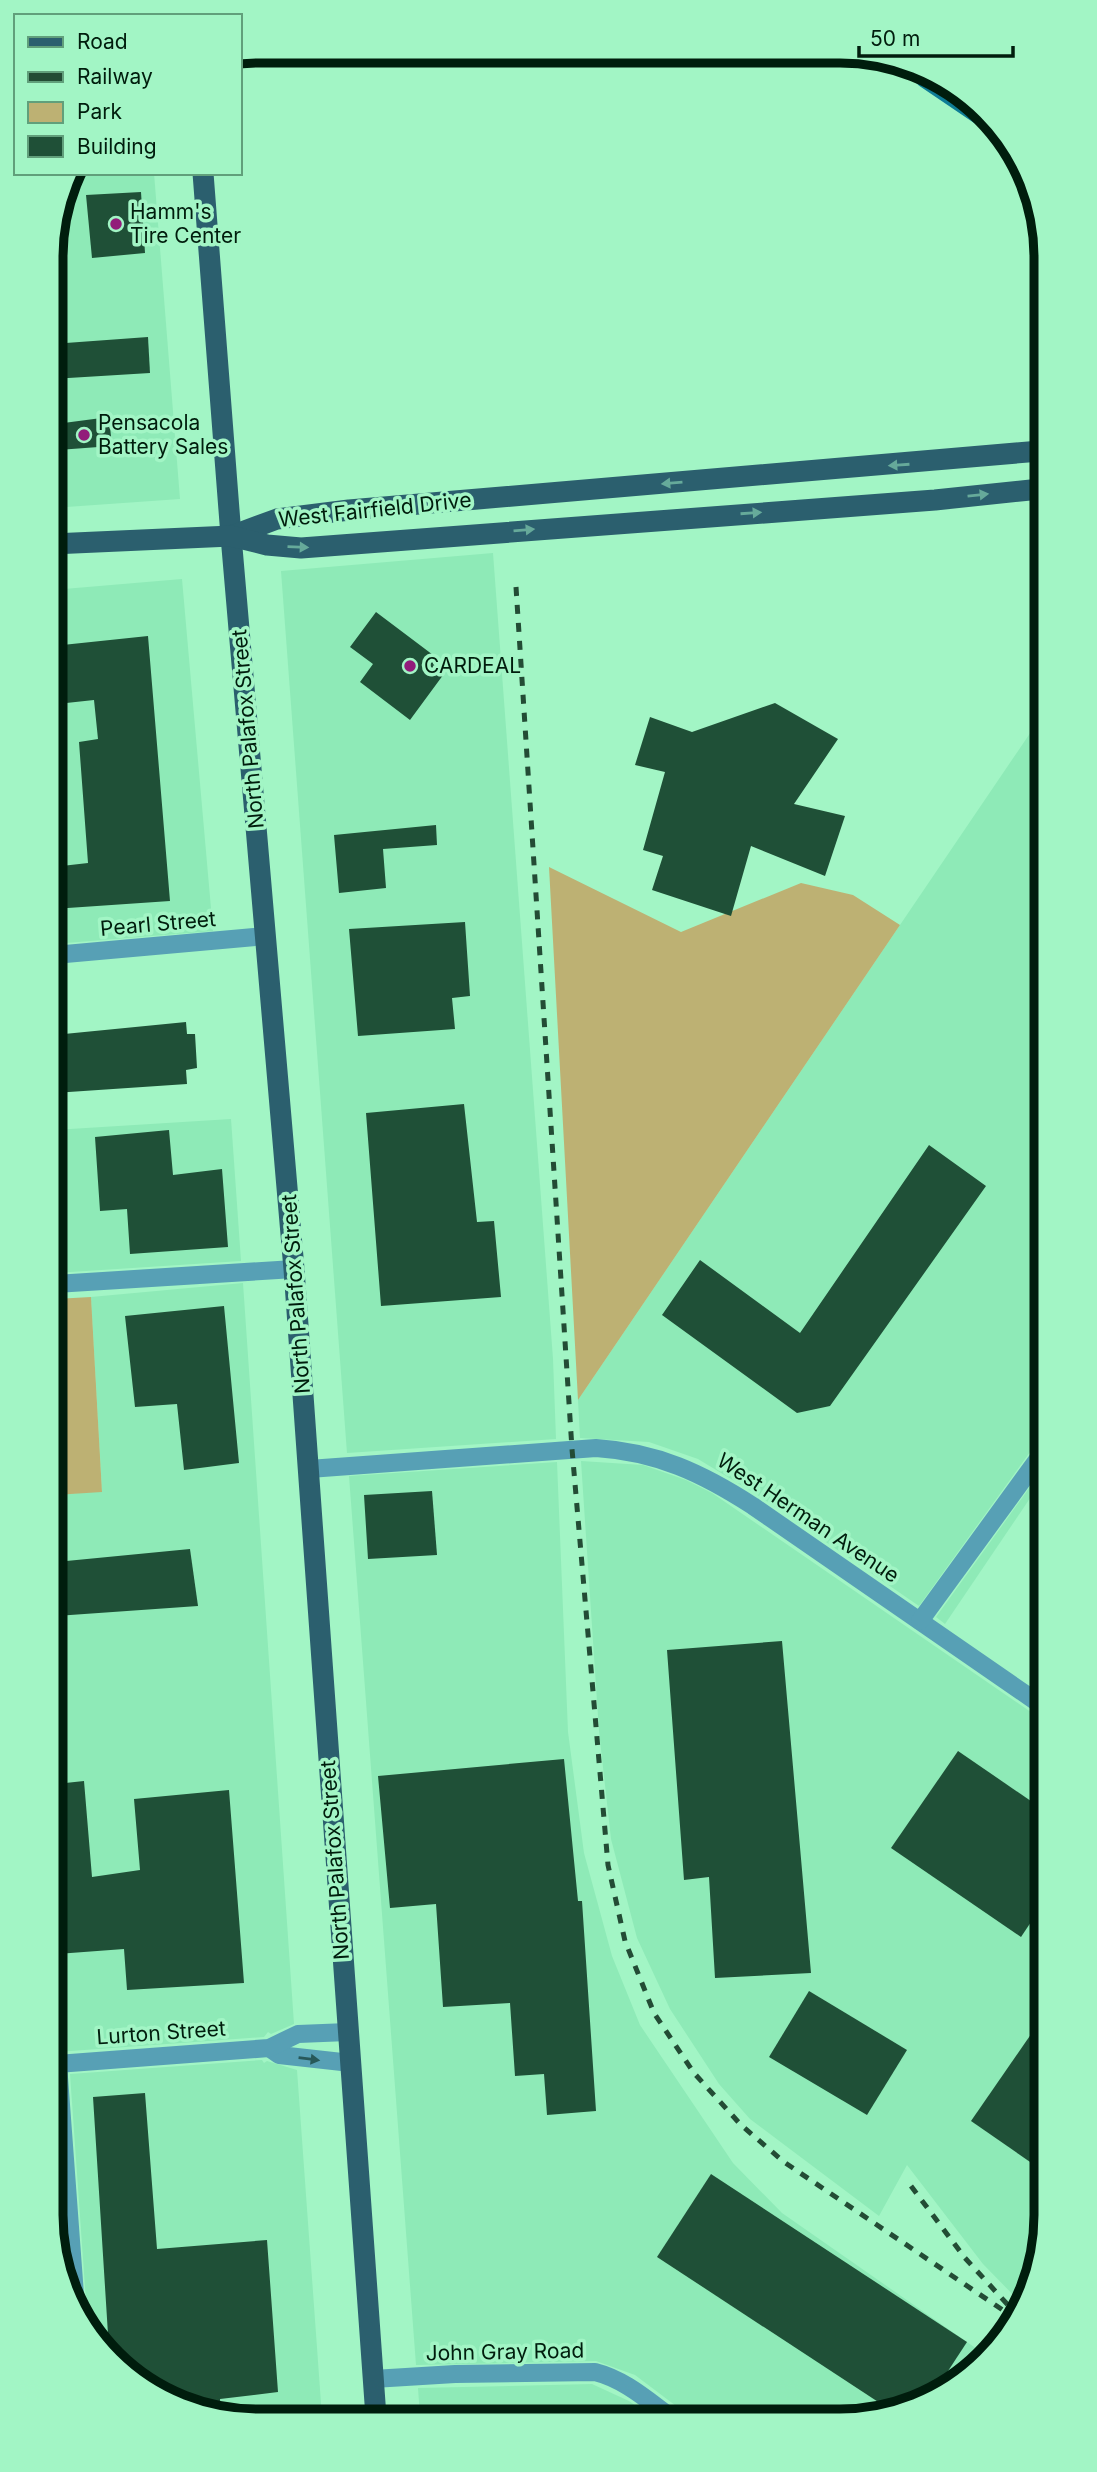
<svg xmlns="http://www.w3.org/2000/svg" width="1097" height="2472" font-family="Inter,sans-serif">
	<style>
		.built { fill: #8eeab7 }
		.green { fill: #bdb173 }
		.building { fill: #1f5037 }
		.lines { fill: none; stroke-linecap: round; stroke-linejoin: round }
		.street { stroke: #57a0b5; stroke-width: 18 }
		.secondary { stroke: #0e7d96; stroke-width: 21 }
		.primary { stroke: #2b5f6e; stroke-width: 21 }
		.rail { stroke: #234c35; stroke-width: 5; stroke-dasharray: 9 9; stroke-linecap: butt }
		.oneway { fill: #66aa9a }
		.oneway2 { fill: #275859 }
		.poi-dot { fill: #921c7a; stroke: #a2f5c5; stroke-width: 2.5 }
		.labels { text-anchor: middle; stroke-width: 7; stroke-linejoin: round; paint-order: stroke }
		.poi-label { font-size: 21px; fill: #001d0d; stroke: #a2f5c5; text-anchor: start }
		.street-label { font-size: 21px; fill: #001d0d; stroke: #a2f5c5 }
		.rim { fill: none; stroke: #001d0d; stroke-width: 9 }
	</style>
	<rect width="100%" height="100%" fill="#a2f5c5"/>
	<!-- built -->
	<g class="built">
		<polygon points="70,173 154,173 180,499 52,508 51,243"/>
		<polygon points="493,553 553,1359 556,1439 347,1453 281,571"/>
		<polygon points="182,579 213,931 54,944 52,590"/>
		<polygon points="1041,717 1043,1434 919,1606 759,1496 698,1459 649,1442 580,1438 578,1400"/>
		<polygon points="231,1119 241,1261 55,1273 54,1130"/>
		<polygon points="243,1283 294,2024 271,2034 268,2032 264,2037 57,2052 55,1495 102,1491 91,1297"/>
		<polygon points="581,1461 643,1465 686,1480 712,1493 1044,1721 1046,2229 1031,2293 1024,2306 983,2264 907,2165 879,2216 750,2119 719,2084 670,2009 637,1938 611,1839 599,1731"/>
		<polygon points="557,1462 568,1732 584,1853 612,1956 640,2025 733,2163 782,2213 987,2356 955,2386 894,2414 688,2415 635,2375 596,2361 416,2365 349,1476"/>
		<polygon points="1043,1469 1043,1479 945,1624 936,1617"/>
		<polygon points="262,2060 264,2063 267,2061 297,2070 322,2417 217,2417 121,2370 87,2316 70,2074"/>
		<polygon points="592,2384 629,2401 649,2415 420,2416 418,2388"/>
	</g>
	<!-- green -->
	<g class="green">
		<polygon points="549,867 681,932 801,883 853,895 900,925 578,1400"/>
		<polygon points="91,1297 102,1492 55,1495 55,1299"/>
	</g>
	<!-- building -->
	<g class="building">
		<polygon points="141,192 145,253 92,258 86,195"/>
		<polygon points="148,337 150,373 52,379 52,344"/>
		<polygon points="109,417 112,446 58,450 56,424"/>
		<polygon points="376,612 449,667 410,720 360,682 373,664 350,647"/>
		<polygon points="148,636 170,901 53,909 53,867 88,863 79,742 98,739 94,700 57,704 53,646"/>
		<polygon points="775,703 838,739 794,804 845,816 825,876 751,846 731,916 652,890 663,856 643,850 665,772 635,765 650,717 692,732"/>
		<polygon points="436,825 437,845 383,849 386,888 339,893 334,835"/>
		<polygon points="465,922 470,996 452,998 455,1029 358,1036 349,929"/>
		<polygon points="186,1022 187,1034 195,1034 197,1068 186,1070 187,1084 54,1093 54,1035"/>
		<polygon points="464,1104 477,1222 494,1221 501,1297 381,1306 366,1113"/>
		<polygon points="169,1130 173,1175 222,1169 228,1247 130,1254 127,1209 100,1211 95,1137"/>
		<polygon points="929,1145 986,1186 830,1406 797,1413 662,1315 700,1260 800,1333"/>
		<polygon points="224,1306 239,1463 184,1470 177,1404 135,1407 125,1316"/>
		<polygon points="432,1491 437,1555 368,1559 364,1495"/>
		<polygon points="190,1549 198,1606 56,1616 56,1562"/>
		<polygon points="782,1641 811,1973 715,1978 709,1877 684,1880 667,1650"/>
		<polygon points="958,1751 1044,1810 1045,1901 1021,1937 891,1848"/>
		<polygon points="564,1759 578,1901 582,1901 596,2111 547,2115 544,2074 515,2076 510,2003 443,2007 436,1904 390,1908 378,1776"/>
		<polygon points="84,1781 92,1877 140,1870 134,1799 229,1790 244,1983 127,1990 124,1949 57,1954 56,1784"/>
		<polygon points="809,1991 907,2050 867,2115 769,2057"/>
		<polygon points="1045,2014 1046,2146 1033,2164 971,2121"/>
		<polygon points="145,2093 157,2249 267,2240 278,2392 220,2399 221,2417 121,2370 109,2350 93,2097"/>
		<polygon points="711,2174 967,2342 931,2397 895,2413 657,2257"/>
	</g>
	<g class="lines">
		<!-- street -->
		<g class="street">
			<polyline points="54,955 266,936"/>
			<polyline points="55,1284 294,1269"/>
			<path d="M309,1469L596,1448C657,1452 702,1473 753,1506L1044,1707"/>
			<polyline points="920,1621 1043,1452"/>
			<polyline points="269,2048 279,2055 351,2063"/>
			<polyline points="57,2064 269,2048 298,2034 348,2032"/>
			<polyline points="58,2064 75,2295"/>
			<path d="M373,2379L455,2374L595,2372C623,2379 645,2398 668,2415"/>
		</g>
		<!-- secondary -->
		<polyline class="secondary" points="925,77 987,119"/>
		<!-- primary -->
		<g class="primary">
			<polyline points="203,173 231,536 294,1269 376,2417"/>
			<polyline points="231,536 277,519 349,510 1040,451"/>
			<polyline points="52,544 231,536 267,545 301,548 935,500 1040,489"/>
		</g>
		<!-- rail -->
		<g class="rail">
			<polyline points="516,587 572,1449 608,1865 625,1941 654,2013 694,2073 741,2125 784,2162 1016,2319"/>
			<polyline points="911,2186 965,2258 1008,2305"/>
		</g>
	</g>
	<!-- one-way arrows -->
	<defs><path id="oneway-solid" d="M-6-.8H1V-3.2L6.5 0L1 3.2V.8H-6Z" transform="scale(1.75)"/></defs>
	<g class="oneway">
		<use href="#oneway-solid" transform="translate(899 465) rotate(176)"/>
		<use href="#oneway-solid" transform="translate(672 483) rotate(175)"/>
		<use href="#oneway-solid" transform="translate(978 495) rotate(-6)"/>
		<use href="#oneway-solid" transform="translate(751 513) rotate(-4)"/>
		<use href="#oneway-solid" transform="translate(524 530) rotate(-5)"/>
		<use href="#oneway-solid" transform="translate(298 547) rotate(2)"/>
	</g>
	<use class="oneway2" href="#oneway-solid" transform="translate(309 2059) rotate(7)"/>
	<!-- markers -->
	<g class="poi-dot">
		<circle cx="116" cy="224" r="7"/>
		<circle cx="84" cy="435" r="7"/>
		<circle cx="410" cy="666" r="7"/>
	</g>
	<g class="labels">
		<!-- poi labels -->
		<g class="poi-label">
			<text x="130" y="219">Hamm's<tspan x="130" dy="24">Tire Center</tspan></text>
			<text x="98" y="430">Pensacola<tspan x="98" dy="24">Battery Sales</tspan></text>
			<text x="424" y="673">CARDEAL</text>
		</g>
		<!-- street labels -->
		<g class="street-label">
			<text transform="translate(375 510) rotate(-6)" y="7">West Fairfield Drive</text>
			<text transform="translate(248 729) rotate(-95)" y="7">North Palafox Street</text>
			<text transform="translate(158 924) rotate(-5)" y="7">Pearl Street</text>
			<text transform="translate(296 1294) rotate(-94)" y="7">North Palafox Street</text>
			<text transform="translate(808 1518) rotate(34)" y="7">West Herman Avenue</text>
			<text transform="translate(335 1860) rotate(-94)" y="7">North Palafox Street</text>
			<text transform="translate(161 2033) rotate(-4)" y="7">Lurton Street</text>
			<text transform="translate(505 2352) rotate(-1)" y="7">John Gray Road</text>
		</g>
	</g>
	<!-- crop -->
	<path d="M0 0H1097V2472H0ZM257 63H840A194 194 0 0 1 1034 257V2215A194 194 0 0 1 840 2409H257A194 194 0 0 1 63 2215V257A194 194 0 0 1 257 63Z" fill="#a2f5c5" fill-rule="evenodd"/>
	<path class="rim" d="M257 63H840A194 194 0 0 1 1034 257V2215A194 194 0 0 1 840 2409H257A194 194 0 0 1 63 2215V257A194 194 0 0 1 257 63Z"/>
	<!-- legend -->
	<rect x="14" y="14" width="228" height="161" fill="#a2f5c5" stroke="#619f7b" stroke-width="2"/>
	<rect x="28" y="37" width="35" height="10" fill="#2b5f6e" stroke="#619f7b" stroke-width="2"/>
	<text x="77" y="49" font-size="21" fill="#001d0d">Road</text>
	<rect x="28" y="72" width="35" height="10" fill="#234c35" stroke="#619f7b" stroke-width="2"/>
	<text x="77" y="84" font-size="21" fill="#001d0d">Railway</text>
	<rect x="28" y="102" width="35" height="21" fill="#bdb173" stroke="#619f7b" stroke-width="2"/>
	<text x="77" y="119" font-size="21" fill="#001d0d">Park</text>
	<rect x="28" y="136" width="35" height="21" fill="#1f5037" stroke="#619f7b" stroke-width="2"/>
	<text x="77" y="154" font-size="21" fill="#001d0d">Building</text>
	<!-- scale -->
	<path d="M859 46v10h154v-10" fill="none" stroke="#001d0d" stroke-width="3.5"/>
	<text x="870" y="46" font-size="21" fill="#001d0d" stroke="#a2f5c5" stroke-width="5" paint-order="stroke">50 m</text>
</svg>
